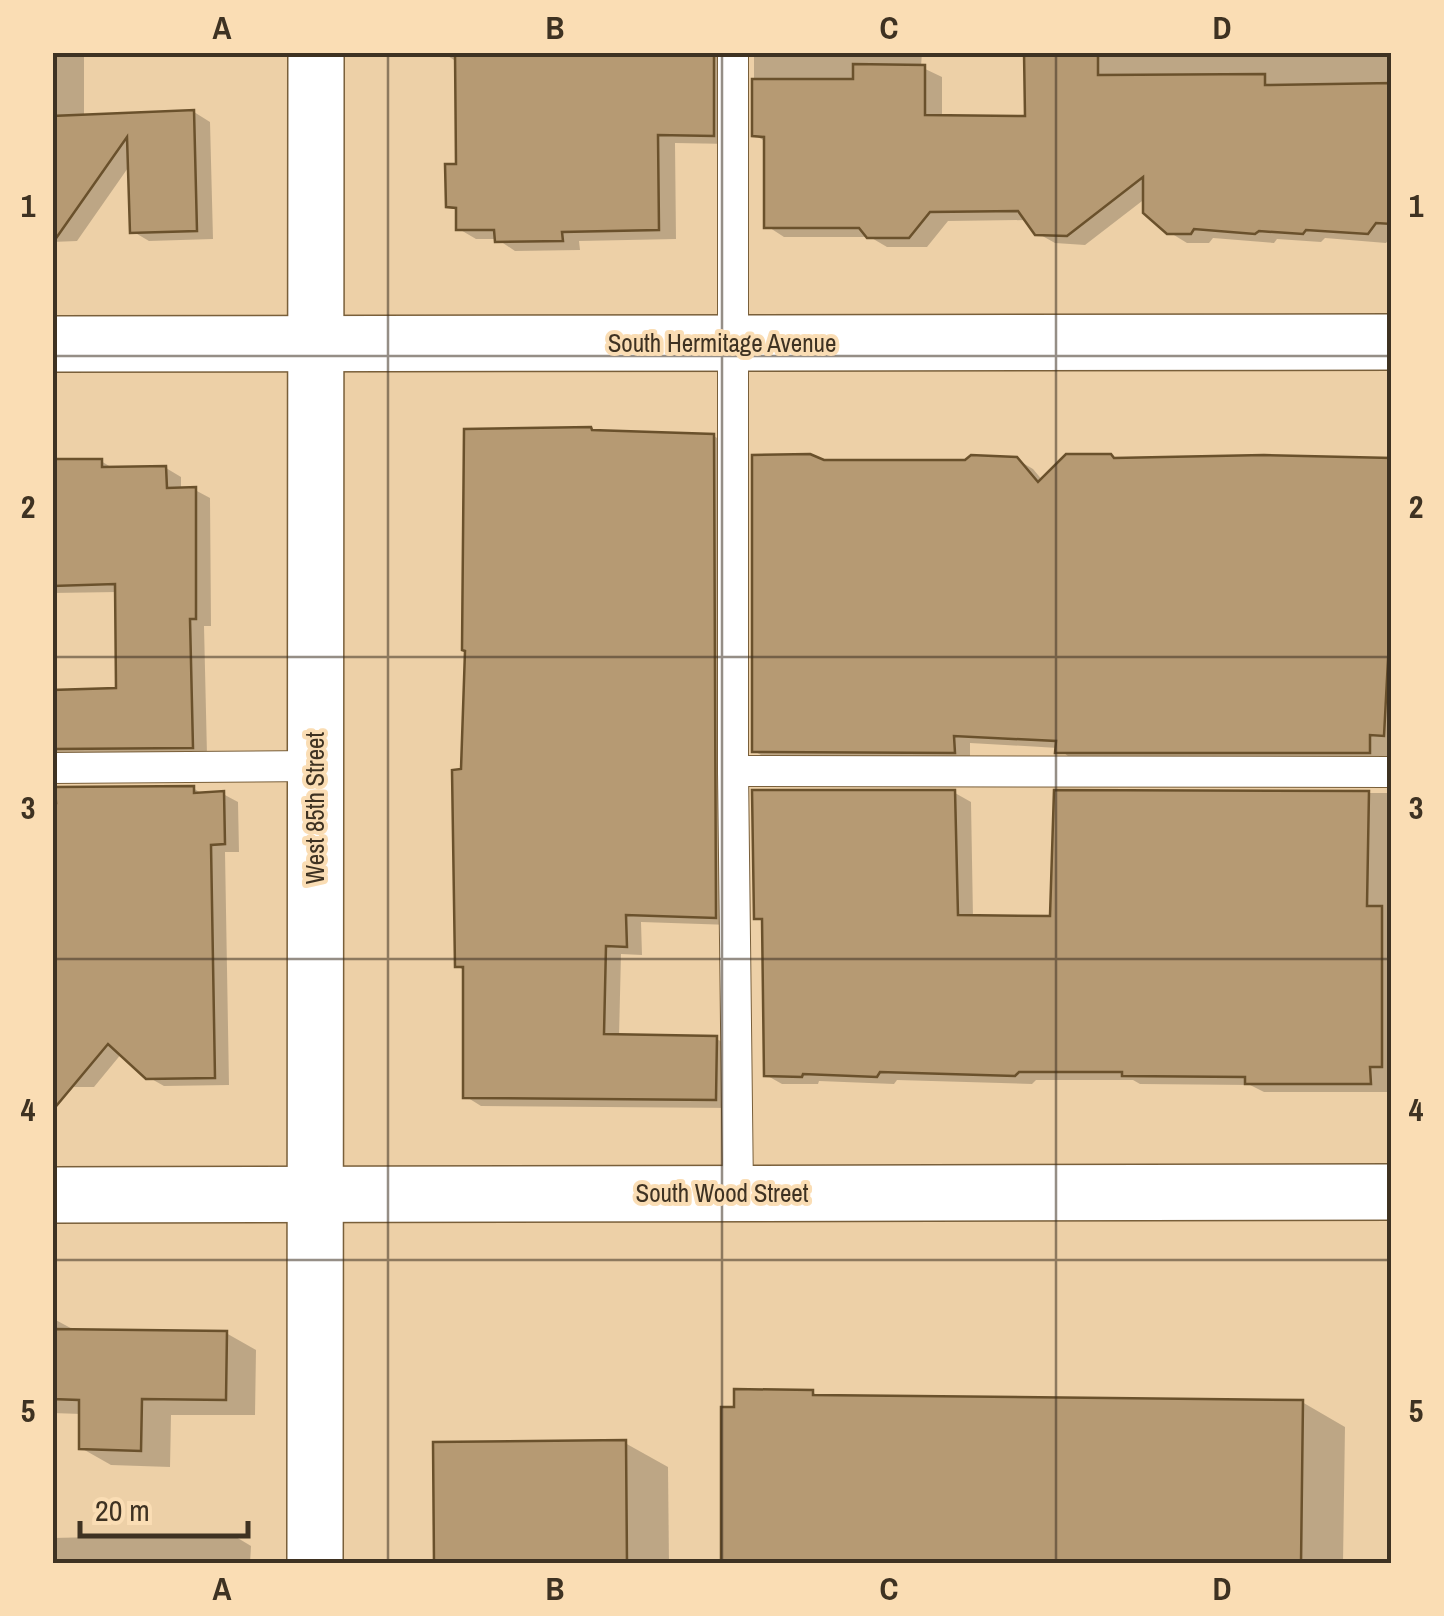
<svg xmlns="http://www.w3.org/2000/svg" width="1444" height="1616" font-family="'Archivo Narrow',sans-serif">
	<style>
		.shadow { fill: #0003 }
		.building { fill: #b69a73; stroke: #6a512c; stroke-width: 2.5 }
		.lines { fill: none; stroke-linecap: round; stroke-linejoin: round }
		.service-casing { stroke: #795f3a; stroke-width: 32 }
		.minor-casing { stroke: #795f3a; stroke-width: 58 }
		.service { stroke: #fff; stroke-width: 30 }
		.minor { stroke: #fff; stroke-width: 55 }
		.grid { fill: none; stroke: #3e3222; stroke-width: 2.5; stroke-opacity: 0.55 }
		.labels { text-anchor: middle; stroke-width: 8; stroke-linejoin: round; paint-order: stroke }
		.street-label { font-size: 25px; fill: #3e3222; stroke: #faddb4 }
		.neatline { fill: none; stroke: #3e3222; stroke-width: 4 }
		.grid-label { font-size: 32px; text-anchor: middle; font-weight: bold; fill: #3e3222 }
	</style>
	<rect width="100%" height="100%" fill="#edd0a7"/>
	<!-- shadow -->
	<g class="shadow">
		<polygon points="52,52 84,52 84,117 194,112 210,122 213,239 149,241 132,231 130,165 77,241 52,242"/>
		<polygon points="448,52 736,52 731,144 675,143 676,239 579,241 580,250 515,251 497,239 476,239 459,229 458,211 449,206 459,166 457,62 448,56"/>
		<polygon points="754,52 922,52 921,67 942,77 942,118 1027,118 1089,52 1392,52 1392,235 1386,243 1325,238 1321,242 1277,239 1274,243 1213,238 1209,243 1187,243 1169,232 1146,198 1085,245 1055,243 1037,233 1027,220 948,221 927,247 887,247 870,237 784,237 767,226 767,142 754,135"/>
		<polygon points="597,433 714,436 729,446 731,925 641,922 642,955 621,954 619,1037 717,1039 732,1048 732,1108 481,1106 465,1096 465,971 457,966 464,772"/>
		<polygon points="1016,459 1033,469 1043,481 1117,461 1392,461 1392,761 1074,761 1058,748 970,743 970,760 770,760 754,751 823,463"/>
		<polygon points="101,461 114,469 166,468 181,477 181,490 195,490 210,498 211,626 204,626 207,755 52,765 52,693 119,690 118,592 52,593 52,462"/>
		<polygon points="52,788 193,788 204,795 223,794 238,802 239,852 225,852 229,1085 164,1086 148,1077 122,1053 94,1087 52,1087"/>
		<polygon points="955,793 971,802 973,918 1052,918 1057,793 1392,793 1392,1092 1264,1092 1250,1085 1140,1084 1133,1080 1036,1080 1032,1084 897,1080 894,1084 819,1081 818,1084 782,1084 766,1075 764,922 756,917"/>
		<polygon points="52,1318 78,1332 226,1333 256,1350 255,1415 171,1415 170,1467 111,1465 81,1448 81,1414 52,1413"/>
		<polygon points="812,1392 822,1398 1302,1402 1345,1427 1343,1564 723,1564"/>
		<polygon points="625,1443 668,1467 669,1564 437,1564"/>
		<polygon points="231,1534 251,1546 250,1564 52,1564 52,1538"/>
	</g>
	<!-- building -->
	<g class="building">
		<polygon points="455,52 714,52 714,136 658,135 659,230 562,232 563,241 495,242 494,230 456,230 456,208 446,207 445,164 456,164"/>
		<polygon points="1024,52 1098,52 1098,75 1265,74 1265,85 1392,83 1392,224 1376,223 1368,234 1306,230 1303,234 1259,231 1255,234 1194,229 1191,234 1167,234 1143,213 1143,177 1067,236 1035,235 1018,211 930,212 909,238 867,238 859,228 764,228 764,137 752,136 752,79 853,79 853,64 925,65 925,115 1025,116"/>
		<polygon points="194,110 197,231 130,233 127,137 52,244 52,116"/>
		<polygon points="591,427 592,430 714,434 716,918 626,915 627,947 606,946 604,1034 717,1036 716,1100 463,1098 463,967 455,967 452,770 461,769 465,651 462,650 464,429"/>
		<polygon points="810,454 824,460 965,460 971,455 1017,457 1038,482 1066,454 1111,454 1114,458 1264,455 1392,458 1391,603 1384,736 1370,735 1370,753 1055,753 1056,741 954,736 955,753 752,752 752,455"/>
		<polygon points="52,459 102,459 102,467 166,466 167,488 196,487 196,619 190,619 193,748 54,749 52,690 116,688 115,584 53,586"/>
		<polygon points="194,786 194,793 224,791 225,844 211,845 215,1078 146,1079 108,1044 52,1111 52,803 56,803 55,787"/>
		<polygon points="752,790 955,790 958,915 1050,916 1054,790 1369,791 1367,906 1382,906 1382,1067 1370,1067 1371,1084 1245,1084 1245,1077 1122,1076 1122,1072 1019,1072 1015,1076 880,1072 877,1077 803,1074 802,1077 764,1076 762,919 754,919"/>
		<polygon points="52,1329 227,1331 226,1400 142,1399 141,1451 79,1449 79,1400 52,1399"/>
		<polygon points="734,1389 813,1390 813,1395 1303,1400 1301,1564 721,1564 721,1407 734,1407"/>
		<polygon points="626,1440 627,1564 434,1564 433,1442"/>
	</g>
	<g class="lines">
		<defs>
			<g id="service">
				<polyline points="733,52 733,771 738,1193"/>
				<polyline points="52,768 315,766"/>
				<polyline points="733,771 1392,772"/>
			</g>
			<g id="minor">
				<polyline points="52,344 1392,342"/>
				<polyline points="52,1195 1392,1192"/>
				<polyline points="315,1564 316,52"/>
			</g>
		</defs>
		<!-- service casing -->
		<use href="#service" class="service-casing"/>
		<!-- minor casing -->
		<use href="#minor" class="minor-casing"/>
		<!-- service -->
		<use href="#service" class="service"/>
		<!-- minor -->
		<use href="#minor" class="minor"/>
	</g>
	<!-- grid -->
	<path class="grid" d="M388,52V1564M722,52V1564M1056,52V1564M52,356H1392M52,657H1392M52,959H1392M52,1260H1392"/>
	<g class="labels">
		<!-- street labels -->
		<g class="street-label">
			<text x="722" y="352">South Hermitage Avenue</text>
			<text transform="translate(315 808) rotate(-90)" y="9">West 85th Street</text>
			<text x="722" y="1202">South Wood Street</text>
		</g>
	</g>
	<!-- border -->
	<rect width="1444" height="1616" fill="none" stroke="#faddb4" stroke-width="110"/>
	<!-- scale -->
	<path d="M80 1521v15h168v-15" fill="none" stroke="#3e3222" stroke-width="5"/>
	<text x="95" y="1521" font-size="30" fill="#3e3222" stroke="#faddb4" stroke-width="8" paint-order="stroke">20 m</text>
	<rect x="55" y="55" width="1334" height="1506" class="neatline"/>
	<g class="grid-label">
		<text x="222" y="39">A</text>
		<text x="555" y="39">B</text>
		<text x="889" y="39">C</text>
		<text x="1222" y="39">D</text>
		<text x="28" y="217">1</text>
		<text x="1416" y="217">1</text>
		<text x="28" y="518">2</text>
		<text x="1416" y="518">2</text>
		<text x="28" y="819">3</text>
		<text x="1416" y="819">3</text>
		<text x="28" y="1121">4</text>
		<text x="1416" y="1121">4</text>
		<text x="28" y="1422">5</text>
		<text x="1416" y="1422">5</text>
		<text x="222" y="1600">A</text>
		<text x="555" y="1600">B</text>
		<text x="889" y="1600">C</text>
		<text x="1222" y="1600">D</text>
	</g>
</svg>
